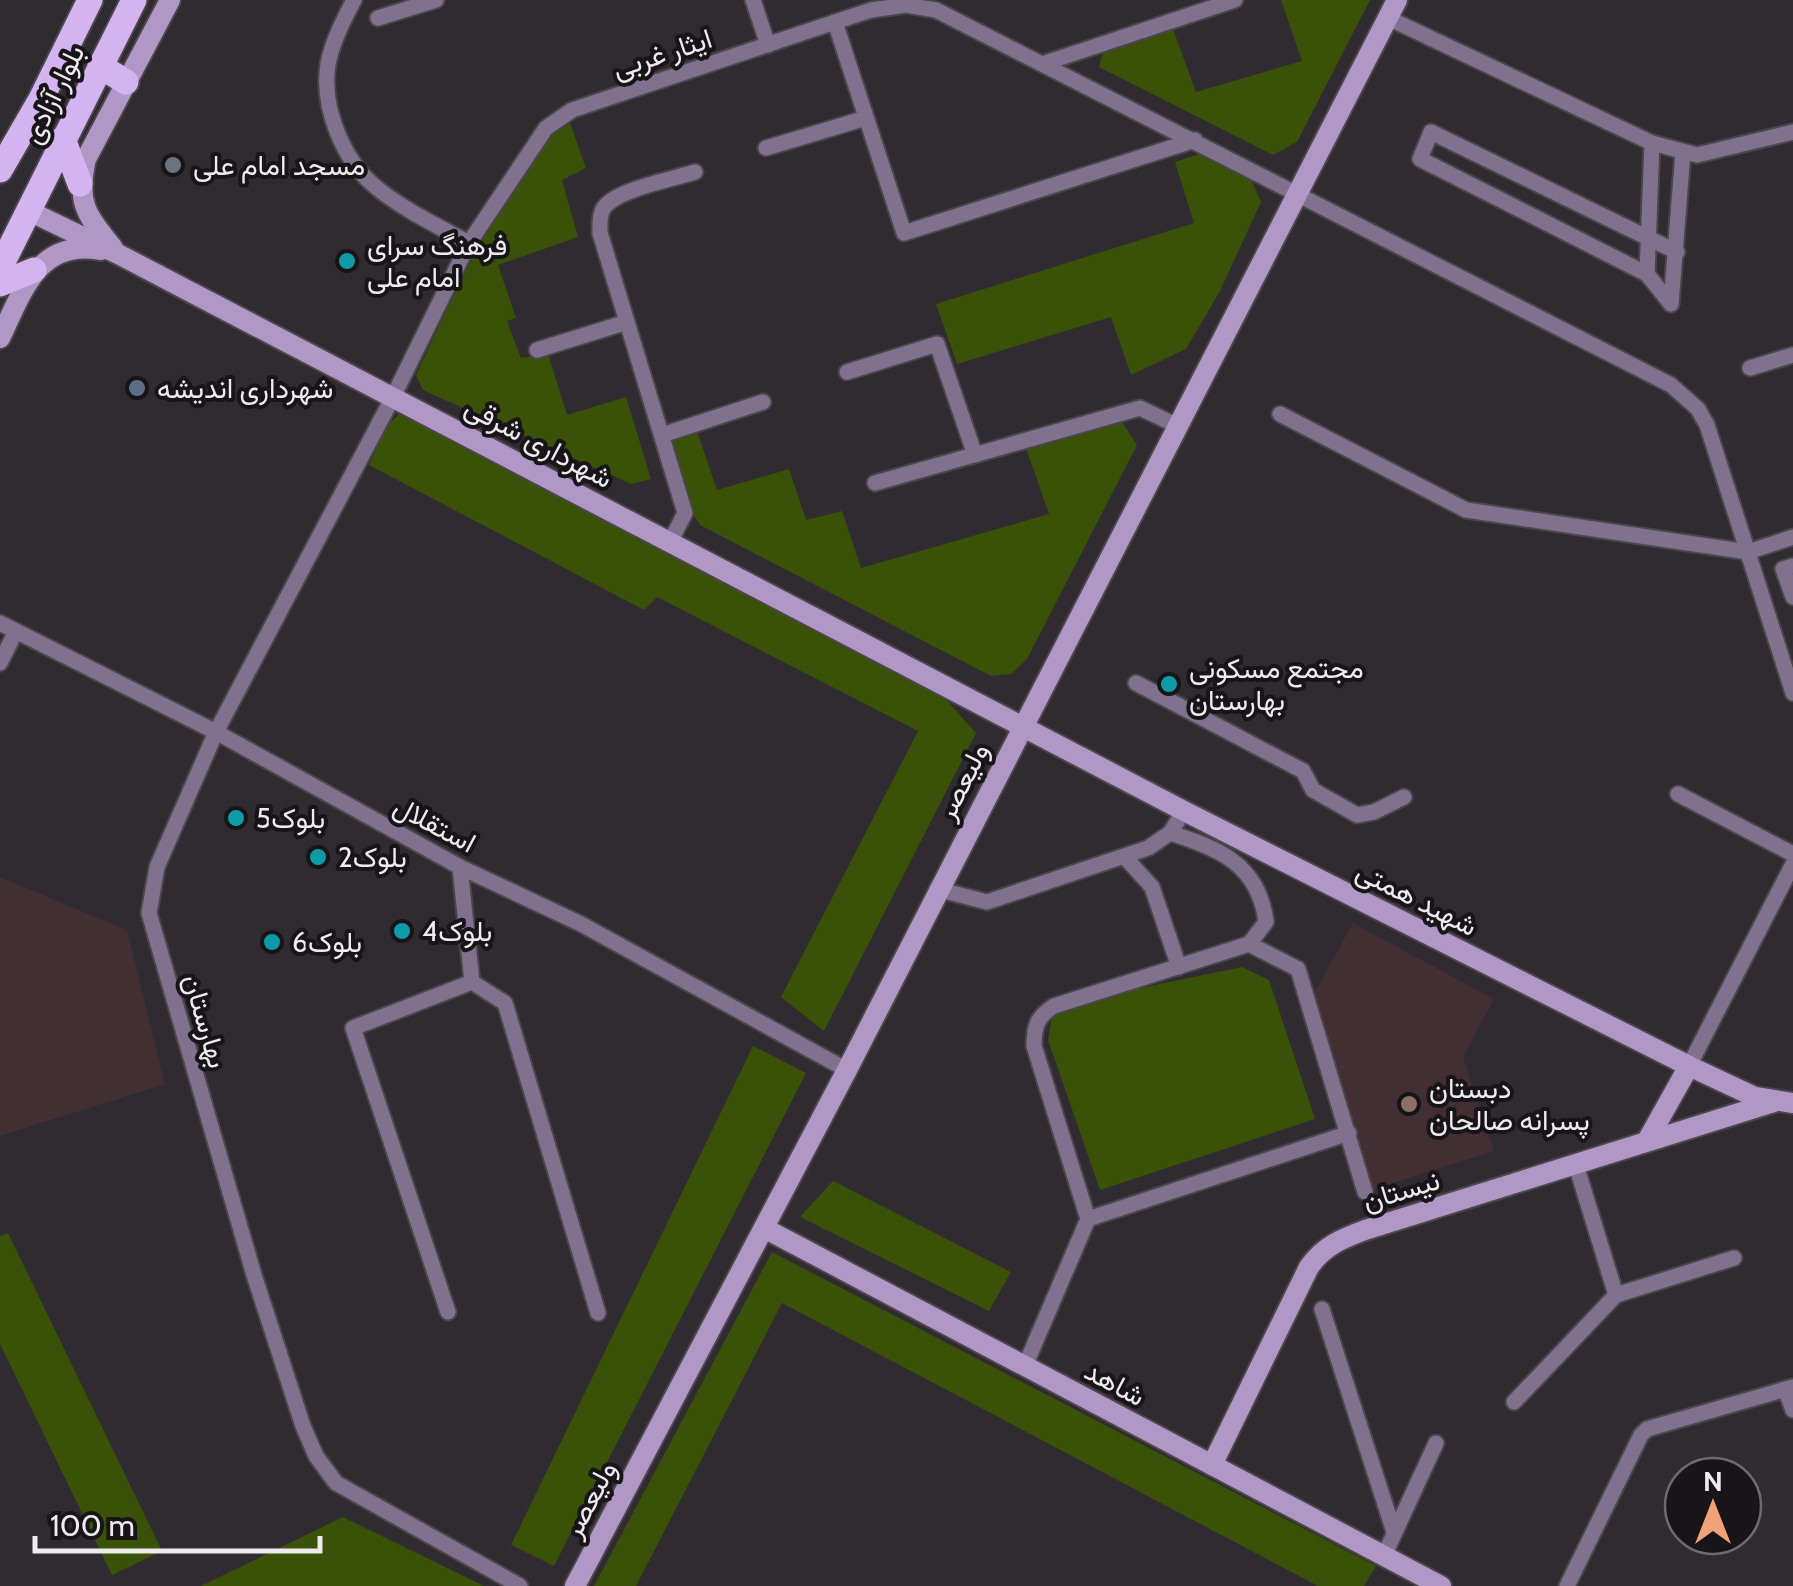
<svg xmlns="http://www.w3.org/2000/svg" width="1793" height="1586" font-family="Cabin,Vazirmatn,sans-serif">
	<style>
		.education { fill: #422e33 }
		.green { fill: #395207 }
		.lines { fill: none; stroke-linecap: round; stroke-linejoin: round }
		.street-casing { stroke: #4b464b; stroke-width: 19 }
		.secondary-casing { stroke: #4b464b; stroke-width: 24 }
		.primary-casing { stroke: #4b464b; stroke-width: 29 }
		.street { stroke: #80718e; stroke-width: 15 }
		.secondary { stroke: #b097c5; stroke-width: 20 }
		.primary { stroke: #d4b4f0; stroke-width: 25 }
		.worship-dot { fill: #6b7280; stroke: #171517; stroke-width: 4 }
		.culture-dot { fill: #0f9aa8; stroke: #171517; stroke-width: 4 }
		.service-dot { fill: #5c6f8a; stroke: #171517; stroke-width: 4 }
		.education-dot { fill: #8d6e63; stroke: #171517; stroke-width: 4 }
		.labels { text-anchor: middle; stroke-width: 8; stroke-linejoin: round; paint-order: stroke }
		.street-label { font-size: 28px; fill: #eeebee; stroke: #171517 }
		.poi-label { font-size: 28px; fill: #eeebee; stroke: #171517; text-anchor: start }
	</style>
	<rect width="100%" height="100%" fill="#302b30"/>
	<!-- education -->
	<g class="education">
		<polygon points="0,877 127,930 165,1084 0,1136"/>
		<polygon points="1353,923 1494,999 1463,1057 1494,1151 1365,1192 1308,1004"/>
	</g>
	<!-- green -->
	<g class="green">
		<polygon points="1281,0 1370,0 1297,142 1273,155 1099,67 1103,52 1173,29 1196,92 1302,61"/>
		<path d="M569,120L586,168L562,180L578,237L498,265L516,318L507,321L521,358L548,354L567,415L626,397L651,479L631,484L423,390L416,375C445,315 516,152 569,120Z"/>
		<polygon points="1202,153 1251,179 1261,202 1220,291 1186,349 1131,375 1111,317 957,364 936,304 1194,223 1175,162"/>
		<polygon points="402,412 941,694 976,733 824,1031 781,997 918,731 657,597 644,610 369,465 387,425"/>
		<polygon points="1122,422 1137,445 1027,659 1011,674 991,676 700,525 693,514 670,438 697,431 717,490 789,469 806,520 842,511 861,568 1049,514 1026,448"/>
		<polygon points="1242,967 1269,980 1315,1119 1100,1190 1048,1040 1054,1006"/>
		<polygon points="753,1046 806,1073 554,1566 511,1545"/>
		<polygon points="833,1181 1011,1272 989,1311 800,1217"/>
		<polygon points="8,1233 162,1551 112,1575 0,1344 0,1236"/>
		<polygon points="772,1252 1376,1566 1364,1586 1318,1586 782,1303 636,1586 594,1586"/>
		<polygon points="343,1517 484,1586 201,1586"/>
	</g>
	<g class="lines">
		<defs>
			<g id="street">
				<path d="M354,0C344,19 332,42 328,64C321,107 343,161 377,188C404,210 438,226 469,243"/>
				<polyline points="753,0 768,45"/>
				<polyline points="378,18 436,0"/>
				<polyline points="1388,18 1652,143 1697,155 1793,132"/>
				<polyline points="835,22 904,233 1195,140"/>
				<polyline points="1042,64 1235,0"/>
				<polyline points="766,148 866,118"/>
				<polyline points="1647,274 1652,143"/>
				<polyline points="1671,304 1647,274 1420,159 1431,132 1677,252"/>
				<polyline points="1671,304 1683,152"/>
				<polyline points="537,350 627,322"/>
				<polyline points="1750,368 1793,355"/>
				<polyline points="847,372 937,344 975,455"/>
				<polyline points="1280,414 1466,510 1748,552 1793,537"/>
				<polyline points="662,435 763,402"/>
				<polyline points="875,483 1140,408 1180,427"/>
				<path d="M670,542L685,513L600,233C600,225 599,217 603,209C614,190 673,179 695,172"/>
				<polyline points="1793,566 1783,569 1793,597"/>
				<polyline points="0,623 216,732 460,867 581,924 847,1070"/>
				<polyline points="0,663 16,631"/>
				<polyline points="1136,683 1303,771 1313,790 1357,815 1374,812 1404,797"/>
				<polyline points="1678,794 1793,854"/>
				<polyline points="1124,856 1152,887 1179,967"/>
				<polyline points="937,889 987,902 1148,848 1170,833 1184,811"/>
				<polyline points="1249,944 1298,969 1365,1192"/>
				<polyline points="472,982 505,1003 598,1313"/>
				<polyline points="1689,1066 1793,864"/>
				<polyline points="1576,1165 1616,1295"/>
				<polyline points="1088,1219 1349,1133"/>
				<polyline points="1322,1309 1394,1532"/>
				<polyline points="448,1312 353,1028 472,982 460,867"/>
				<path d="M1025,1366L1088,1219L1034,1046C1034,1026 1037,1017 1054,1006L1249,944L1266,922C1259,865 1219,848 1170,833"/>
				<polyline points="1785,1389 1793,1410"/>
				<polyline points="1514,1402 1616,1295 1734,1258"/>
				<polyline points="1384,1556 1436,1443"/>
				<polyline points="520,1586 336,1483 316,1456 303,1426 254,1275 149,913 157,867 216,732 393,397 469,243 546,128 572,110 871,10 906,5 936,10 1671,385 1698,409 1707,425 1793,693"/>
				<polyline points="1567,1586 1641,1435 1647,1429 1793,1387"/>
			</g>
			<g id="secondary">
				<polyline points="29,211 118,254 1184,811 1689,1066 1755,1097 1793,1103"/>
				<path d="M113,248C86,214 76,203 86,159L170,0"/>
				<path d="M0,338C22,293 38,238 101,250"/>
				<polyline points="1647,1141 1689,1066"/>
				<polyline points="764,1228 1441,1586"/>
				<path d="M1212,1465L1309,1267C1324,1246 1341,1239 1365,1230L1774,1102"/>
				<polyline points="575,1586 847,1070 1397,0"/>
			</g>
			<g id="primary">
				<polyline points="100,66 126,82"/>
				<polyline points="63,139 80,184"/>
				<polyline points="0,170 41,99 90,0"/>
				<polyline points="0,268 134,0"/>
				<polyline points="0,284 34,270"/>
			</g>
		</defs>
		<!-- street casing -->
		<use href="#street" class="street-casing"/>
		<!-- secondary casing -->
		<use href="#secondary" class="secondary-casing"/>
		<!-- primary casing -->
		<use href="#primary" class="primary-casing"/>
		<!-- street -->
		<use href="#street" class="street"/>
		<!-- secondary -->
		<use href="#secondary" class="secondary"/>
		<!-- primary -->
		<use href="#primary" class="primary"/>
	</g>
	<!-- markers -->
	<circle class="worship-dot" cx="173" cy="165" r="10"/>
	<g class="culture-dot">
		<circle cx="347" cy="261" r="10"/>
		<circle cx="1169" cy="684" r="10"/>
		<circle cx="236" cy="818" r="10"/>
		<circle cx="318" cy="857" r="10"/>
		<circle cx="402" cy="931" r="10"/>
		<circle cx="272" cy="942" r="10"/>
	</g>
	<circle class="service-dot" cx="137" cy="388" r="10"/>
	<circle class="education-dot" cx="1409" cy="1104" r="10"/>
	<g class="labels">
		<!-- street labels -->
		<g class="street-label">
			<text transform="translate(662 53) rotate(-18)" y="10">ایثار غربی</text>
			<text transform="translate(53 94) rotate(-64)" y="10">بلوار آزادی</text>
			<text transform="translate(539 442) rotate(28)" y="10">شهرداری شرقی</text>
			<text transform="translate(962 781) rotate(-63)" y="10">ولیعصر</text>
			<text transform="translate(435 824) rotate(28)" y="10">استقلال</text>
			<text transform="translate(1417 898) rotate(27)" y="10">شهید همتی</text>
			<text transform="translate(206 1021) rotate(74)" y="10">بهارستان</text>
			<text transform="translate(1401 1190) rotate(-17)" y="10">نيستان</text>
			<text transform="translate(1115 1383) rotate(28)" y="10">شاهد</text>
			<text transform="translate(589 1499) rotate(-62)" y="10">ولیعصر</text>
		</g>
		<!-- poi labels -->
		<g class="poi-label">
			<text x="193" y="175">مسجد امام علی</text>
			<text x="367" y="255">فرهنگ سرای<tspan x="367" dy="32">امام علی</tspan></text>
			<text x="157" y="398">شهرداری اندیشه</text>
			<text x="1189" y="678">مجتمع مسکونی<tspan x="1189" dy="32">بهارستان</tspan></text>
			<text x="256" y="828">بلوک5</text>
			<text x="338" y="867">بلوک2</text>
			<text x="422" y="941">بلوک4</text>
			<text x="292" y="952">بلوک6</text>
			<text x="1429" y="1098">دبستان<tspan x="1429" dy="32">پسرانه صالحان</tspan></text>
		</g>
	</g>
	<!-- north arrow -->
	<g transform="translate(1713 1506)"><circle r="48" fill="#171517" stroke="#6d6b6d" stroke-width="2.5"/>
	<path d="M0-8L18 38L0 25L-18 38Z" fill="#f0a278"/>
	<text y="-15" font-size="28" font-weight="bold" text-anchor="middle" fill="#eeebee">N</text>
	</g>
	<!-- scale -->
	<path d="M35 1536v15h285v-15" fill="none" stroke="#eeebee" stroke-width="5"/>
	<text x="50" y="1536" font-size="30" fill="#eeebee" stroke="#171517" stroke-width="8" paint-order="stroke">100 m</text>
</svg>
